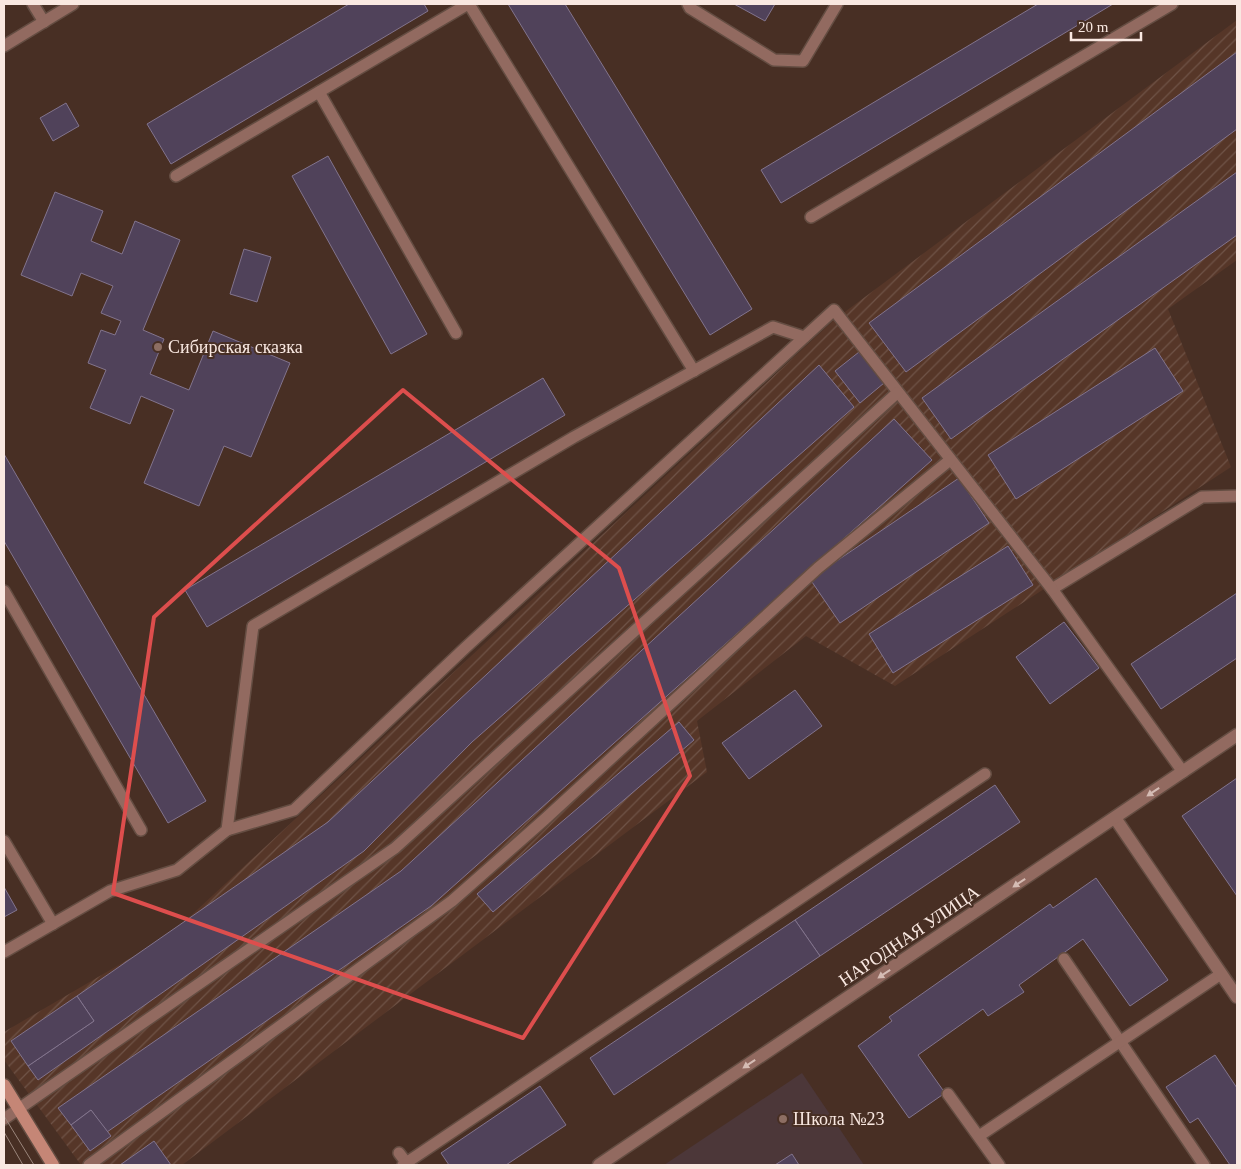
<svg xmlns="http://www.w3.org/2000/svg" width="1241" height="1169" font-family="'Times New Roman',serif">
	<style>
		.industrial { fill: url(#industrial-furrows) }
		.education { fill: #4c3739 }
		.building { fill: #50425a; stroke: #82748d }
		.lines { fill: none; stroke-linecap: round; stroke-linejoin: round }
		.service-casing { stroke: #644d42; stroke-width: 14 }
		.minor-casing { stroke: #644d42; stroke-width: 15 }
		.secondary-casing { stroke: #644d42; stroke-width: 15 }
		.service { stroke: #926a60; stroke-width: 11 }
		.minor { stroke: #926a60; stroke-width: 12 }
		.secondary { stroke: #c58676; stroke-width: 12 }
		.tram { stroke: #9b867c; stroke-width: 1 }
		.oneway { fill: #d5bcb4 }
		.marked { fill: none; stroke: #dd4e4d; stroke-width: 4; stroke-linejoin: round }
		.education-dot { fill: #8d6e63; stroke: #482f24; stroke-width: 2 }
		.labels { text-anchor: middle; stroke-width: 4; stroke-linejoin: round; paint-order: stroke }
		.poi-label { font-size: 18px; fill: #f9e8e1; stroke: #482f24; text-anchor: start }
		.street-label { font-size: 18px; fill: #f9e8e1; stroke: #482f24 }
	</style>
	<defs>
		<pattern id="industrial-furrows" width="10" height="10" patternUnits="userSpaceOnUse" patternTransform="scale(1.25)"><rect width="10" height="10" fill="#563628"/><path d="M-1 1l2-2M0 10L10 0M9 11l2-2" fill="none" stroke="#6f5347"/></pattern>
	</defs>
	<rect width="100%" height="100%" fill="#482f24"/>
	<!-- industrial -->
	<polygon class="industrial" points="1237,20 1237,260 1168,309 1231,467 895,686 806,636 697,721 707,772 182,1165 81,1165 4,1060 4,1032 170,935 834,320"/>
	<!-- education -->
	<polygon class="education" points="802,1073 864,1165 664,1165"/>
	<!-- building -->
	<g class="building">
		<polygon points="349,4 424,4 428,11 171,164 147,124"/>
		<polygon points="508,4 565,4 752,309 710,335"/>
		<polygon points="734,4 775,4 765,21"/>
		<polygon points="1038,4 1113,4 781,203 761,170"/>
		<polygon points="1237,52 1237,129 906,372 869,323"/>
		<polygon points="66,103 79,126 53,141 40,118"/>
		<polygon points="328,156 427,334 391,354 292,176"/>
		<polygon points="1237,172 1237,235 951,439 922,398"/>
		<polygon points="55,192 103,211 91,241 122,254 135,221 180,240 143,330 164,339 150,374 189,390 213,331 290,363 251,457 224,446 199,506 144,483 174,410 141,396 130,424 90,408 106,370 88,363 101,330 115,335 121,321 101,313 113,286 81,273 72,296 21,275"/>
		<polygon points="244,249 271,257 257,302 230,294"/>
		<polygon points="1155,348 1183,391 1016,499 988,455"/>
		<polygon points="859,352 884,383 860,403 835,371"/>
		<polygon points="819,365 854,407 472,742 364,851 38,1080 28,1066 94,1021 77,996 328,822"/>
		<polygon points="543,378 565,415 207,627 185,590"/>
		<polygon points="894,419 932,460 431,906 107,1132 91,1110 71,1125 58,1108 401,871"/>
		<polygon points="4,454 206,801 168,823 4,541"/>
		<polygon points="959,478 989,523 840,623 810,579"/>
		<polygon points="1008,546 1033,585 893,673 869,634"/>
		<polygon points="1237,593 1237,658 1161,709 1131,664"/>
		<polygon points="1064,622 1099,668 1050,704 1016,657"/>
		<polygon points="795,690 822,726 749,779 722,743"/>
		<polygon points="679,722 694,740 493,912 477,894"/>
		<polygon points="1237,778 1237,896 1182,816"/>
		<polygon points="995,785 1020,822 820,956 795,920"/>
		<polygon points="1096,878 1168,980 1130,1006 1083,939 1019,985 1024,992 988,1016 983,1009 918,1055 945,1093 909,1118 858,1046 892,1021 889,1017 1050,904 1053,908"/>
		<polygon points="4,887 17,910 4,917"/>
		<polygon points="795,920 820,956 614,1095 590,1058"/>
		<polygon points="77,996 94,1021 28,1066 11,1041"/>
		<polygon points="1215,1055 1237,1088 1237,1165 1230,1165 1198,1118 1190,1123 1166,1087"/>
		<polygon points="540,1086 566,1125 506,1165 449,1165 441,1153"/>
		<polygon points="91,1110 111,1136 90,1151 71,1125"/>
		<polygon points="154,1141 171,1165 120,1165"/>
		<polygon points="792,1154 799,1165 775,1165"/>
	</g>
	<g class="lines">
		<defs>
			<g id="service">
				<polyline points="33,4 44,22"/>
				<polyline points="469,4 694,371"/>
				<polyline points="688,4 690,8 774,60 803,61 837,4"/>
				<polyline points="4,46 73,4"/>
				<polyline points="319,92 456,333"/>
				<polyline points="176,176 468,4"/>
				<polyline points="811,217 1172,4"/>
				<polyline points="4,591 141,830"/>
				<polyline points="1183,772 1052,589 1202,497 1237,496"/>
				<polyline points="227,830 294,810 465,648 834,310 1052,589"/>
				<polyline points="4,841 53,924"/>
				<polyline points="4,952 110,891 177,870 227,830 253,626 574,437 773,327 804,337"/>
				<polyline points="1064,959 1204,1165"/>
				<polyline points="948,1094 999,1165"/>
				<polyline points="4,1119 395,848 897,393"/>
				<polyline points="979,1136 1221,974"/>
				<polyline points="399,1153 408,1165"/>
				<polyline points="89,1165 452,901 545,819 818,568 950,460"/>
				<polyline points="403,1165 985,774"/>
			</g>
			<g id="minor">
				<polyline points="1115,818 1237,997"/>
				<polyline points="599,1165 1237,735"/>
			</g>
			<polyline id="secondary" points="4,1085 53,1165"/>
		</defs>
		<!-- service casing -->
		<use href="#service" class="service-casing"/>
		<!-- minor casing -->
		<use href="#minor" class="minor-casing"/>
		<!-- secondary casing -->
		<use href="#secondary" class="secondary-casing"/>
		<!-- service -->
		<use href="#service" class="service"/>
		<!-- minor -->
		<use href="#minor" class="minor"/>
		<!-- secondary -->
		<use href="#secondary" class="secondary"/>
		<!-- tram -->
		<g class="tram">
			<polyline points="4,1116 34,1165"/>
			<polyline points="4,1132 23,1165"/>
		</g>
	</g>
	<!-- one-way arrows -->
	<defs><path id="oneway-solid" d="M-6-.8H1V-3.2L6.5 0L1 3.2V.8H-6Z" transform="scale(1.25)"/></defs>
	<g class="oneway">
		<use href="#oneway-solid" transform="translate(1153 792) rotate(146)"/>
		<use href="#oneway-solid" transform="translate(1019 883) rotate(146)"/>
		<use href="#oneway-solid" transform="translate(884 974) rotate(146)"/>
		<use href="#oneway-solid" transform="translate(749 1064) rotate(146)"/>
	</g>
	<!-- marked area -->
	<path class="marked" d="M403,390L619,568L690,776L523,1038L113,893L154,617Z"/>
	<!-- markers -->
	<g class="education-dot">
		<circle cx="158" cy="347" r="5"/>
		<circle cx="783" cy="1119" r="5"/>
	</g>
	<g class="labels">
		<!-- poi labels -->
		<g class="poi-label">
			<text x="168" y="353">Сибирская сказка</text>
			<text x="793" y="1125">Школа №23</text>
		</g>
		<!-- street labels -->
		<g class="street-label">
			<text transform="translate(909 936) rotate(-34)" y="6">НАРОДНАЯ УЛИЦА</text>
		</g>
	</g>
	<!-- border -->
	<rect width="1241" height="1169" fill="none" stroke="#f9e8e1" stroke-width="10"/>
	<!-- scale -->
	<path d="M1071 32v8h70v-8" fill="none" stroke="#f9e8e1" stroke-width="2.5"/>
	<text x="1078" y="32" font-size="15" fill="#f9e8e1" stroke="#482f24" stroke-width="4" paint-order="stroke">20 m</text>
</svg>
